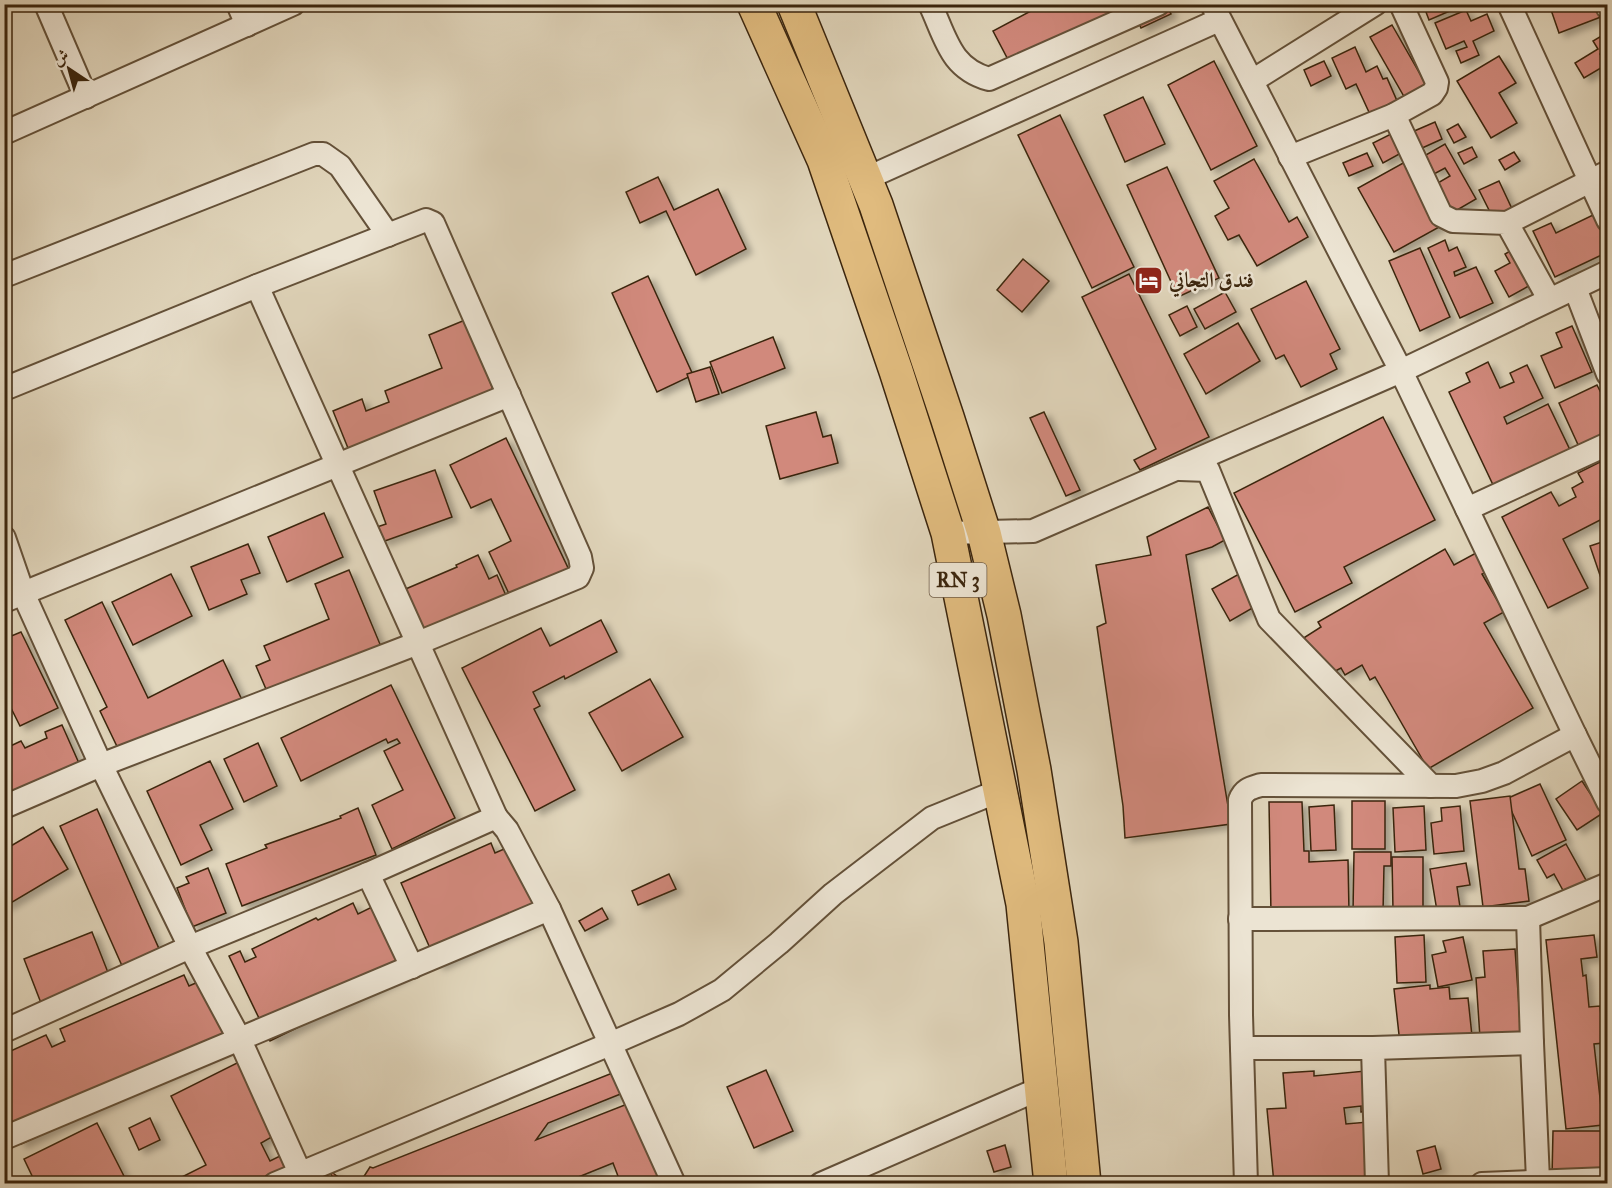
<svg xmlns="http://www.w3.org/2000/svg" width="1612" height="1188" font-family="'IM FELL Great Primer',Amiri,serif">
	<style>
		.building { fill: #d1897b; stroke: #3b250d; stroke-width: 1.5; filter: url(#shadow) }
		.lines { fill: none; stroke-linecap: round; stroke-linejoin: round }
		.street-casing { stroke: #645139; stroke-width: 26 }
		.highway-casing { stroke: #3b250d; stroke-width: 36 }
		.street { stroke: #ece4d3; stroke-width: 22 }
		.highway { stroke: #e0bb7e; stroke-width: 33 }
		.labels { text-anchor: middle; stroke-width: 5; stroke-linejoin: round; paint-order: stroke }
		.shield { fill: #ece4d3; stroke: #705e48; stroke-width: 1.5 }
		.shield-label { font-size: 20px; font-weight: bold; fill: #3b250d }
		.poi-label { font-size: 21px; font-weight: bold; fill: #3b250d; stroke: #ece4d3; text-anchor: start }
	</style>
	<defs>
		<filter id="shadow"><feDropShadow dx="6" dy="4" stdDeviation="3" flood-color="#0004"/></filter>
	</defs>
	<rect width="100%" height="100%" fill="#e1d6bc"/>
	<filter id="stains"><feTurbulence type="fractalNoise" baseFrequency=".00333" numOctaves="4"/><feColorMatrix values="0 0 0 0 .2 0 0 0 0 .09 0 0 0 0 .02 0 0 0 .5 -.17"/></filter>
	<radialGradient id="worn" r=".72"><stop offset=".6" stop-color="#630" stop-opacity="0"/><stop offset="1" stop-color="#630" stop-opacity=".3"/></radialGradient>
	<!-- building -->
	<g class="building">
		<polygon points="1044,4 1106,4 1115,21 1013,69 993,31"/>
		<polygon points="1131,4 1166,4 1171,14 1141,28"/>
		<polygon points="1423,4 1466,4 1429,20"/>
		<polygon points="1549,4 1602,4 1606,15 1559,33"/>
		<polygon points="1466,10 1471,21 1487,14 1494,31 1473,41 1479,55 1461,63 1456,51 1467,47 1464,41 1446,49 1435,23"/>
		<polygon points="1392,25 1432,95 1410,107 1370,37"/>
		<polygon points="1608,32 1608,50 1600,54 1606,65 1584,78 1575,63 1598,49 1593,41"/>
		<polygon points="1355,47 1366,72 1377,66 1383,79 1387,78 1401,110 1374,123 1356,84 1346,89 1332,58"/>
		<polygon points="1499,56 1516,83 1499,93 1517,123 1491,138 1457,81"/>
		<polygon points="1214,61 1257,146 1211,170 1168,85"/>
		<polygon points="1324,61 1331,76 1311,86 1304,70"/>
		<polygon points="1143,97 1165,144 1125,162 1104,115"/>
		<polygon points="1060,115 1134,267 1092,288 1018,135"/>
		<polygon points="1435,122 1442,139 1420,149 1412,132"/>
		<polygon points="1458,124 1466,137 1454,143 1447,130"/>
		<polygon points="1393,133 1403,152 1383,163 1373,143"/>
		<polygon points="1445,144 1476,199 1452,213 1436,184 1450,176 1445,168 1434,174 1424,156"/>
		<polygon points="1472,147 1477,157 1464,164 1458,153"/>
		<polygon points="1514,152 1520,161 1505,170 1499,160"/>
		<polygon points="1367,153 1373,166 1349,176 1343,163"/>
		<polygon points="1254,159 1289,222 1297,217 1308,237 1257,266 1239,235 1228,240 1215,216 1229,208 1214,181"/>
		<polygon points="1405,162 1441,226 1394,252 1358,188"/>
		<polygon points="1167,167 1219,278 1178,297 1127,185"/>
		<polygon points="658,177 674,210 718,189 746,249 696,275 666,211 640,223 626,192"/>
		<polygon points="1499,181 1513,211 1494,220 1479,190"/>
		<polygon points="1593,215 1608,244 1608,252 1555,277 1533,231 1551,223 1556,233"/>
		<polygon points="1445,240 1449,251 1457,247 1466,267 1454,272 1455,276 1476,267 1493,303 1460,318 1428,248"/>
		<polygon points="1517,247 1536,282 1509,297 1495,271 1510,263 1505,254"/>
		<polygon points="1420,248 1450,317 1420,331 1389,261"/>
		<polygon points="1023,259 1049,281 1022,312 997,290"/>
		<polygon points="1129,274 1209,437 1140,470 1134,460 1156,449 1082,297"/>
		<polygon points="648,276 693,375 657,392 612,293"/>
		<polygon points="1306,281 1340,349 1330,354 1337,369 1301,387 1284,355 1276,359 1251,309"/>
		<polygon points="1225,292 1236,312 1205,329 1194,309"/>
		<polygon points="1187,306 1197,327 1180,336 1169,315"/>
		<polygon points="465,320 497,399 352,458 333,411 362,399 366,411 389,402 385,391 442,368 429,335"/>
		<polygon points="1238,323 1260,361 1206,394 1184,354"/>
		<polygon points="1572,326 1592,372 1555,388 1541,356 1562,347 1556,333"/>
		<polygon points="773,337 785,368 722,393 710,362"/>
		<polygon points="1488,362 1500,388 1514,382 1510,373 1527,365 1543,398 1504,417 1507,424 1548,404 1571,452 1495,489 1449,392 1470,382 1466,373"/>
		<polygon points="710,367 719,394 696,402 687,374"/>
		<polygon points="1597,385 1608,407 1608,436 1580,449 1559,403"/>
		<polygon points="816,412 823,437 831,435 838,463 780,479 766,426"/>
		<polygon points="1044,412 1080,490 1066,496 1030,418"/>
		<polygon points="1383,417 1435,520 1344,567 1352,583 1295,612 1234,493"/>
		<polygon points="506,438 570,572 512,600 489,552 511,541 491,499 471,508 450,465"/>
		<polygon points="1608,458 1608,516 1563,539 1588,588 1548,608 1502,517 1551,492 1559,506 1576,497 1572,488 1583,482 1578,473"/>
		<polygon points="435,470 452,517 382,542 377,527 386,524 374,491"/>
		<polygon points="1208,507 1225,540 1212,547 1186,555 1231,824 1125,838 1123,806 1097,627 1106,623 1096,565 1151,555 1147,537"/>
		<polygon points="324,513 343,557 287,582 268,537"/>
		<polygon points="1608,540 1608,579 1602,581 1590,546"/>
		<polygon points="248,544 260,573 241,580 247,594 209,610 191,567"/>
		<polygon points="1445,549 1454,565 1476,553 1487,572 1482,574 1504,612 1484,623 1533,708 1428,769 1375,677 1370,680 1362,665 1345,675 1341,668 1324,677 1302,639 1321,627 1318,622"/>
		<polygon points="478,555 489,579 497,575 507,598 421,636 401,591 457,567 456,565"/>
		<polygon points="349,570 382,649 269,696 256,666 270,660 264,646 329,619 315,584"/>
		<polygon points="171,574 192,616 133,645 112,602"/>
		<polygon points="1239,574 1256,606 1230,621 1212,589"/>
		<polygon points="102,602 148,698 223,660 243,702 124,761 100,711 107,707 65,620"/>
		<polygon points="601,620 617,652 565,679 564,676 533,692 540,706 534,709 575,790 535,811 462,668 541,628 550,646"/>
		<polygon points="21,632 58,708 20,726 4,694 4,639"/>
		<polygon points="650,679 683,737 622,771 589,713"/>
		<polygon points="391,685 455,818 392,849 372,805 403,790 384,751 400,743 397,739 388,743 386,739 301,781 281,738"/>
		<polygon points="62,725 82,770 4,805 4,749 21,741 25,748 47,738 45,732"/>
		<polygon points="258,743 277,786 244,802 224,759"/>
		<polygon points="210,761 233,809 200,825 212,850 181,865 147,791"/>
		<polygon points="1582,781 1603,813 1577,830 1556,799"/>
		<polygon points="1540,784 1566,840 1532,856 1506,799"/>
		<polygon points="1510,796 1519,869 1525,869 1529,901 1483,907 1470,801"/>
		<rect x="1352" y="801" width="33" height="48"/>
		<polygon points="1269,802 1302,802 1304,851 1309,851 1309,862 1348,860 1349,912 1271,914"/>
		<polygon points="1334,805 1336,850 1311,851 1309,807"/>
		<polygon points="1424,806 1426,850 1395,852 1393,808"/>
		<polygon points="1460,806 1464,851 1434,854 1431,823 1442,821 1441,808"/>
		<polygon points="358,808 376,855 242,906 226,864 267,848 265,845 341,818 340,816"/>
		<polygon points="97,809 160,951 123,968 60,826"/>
		<polygon points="43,827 68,869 4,907 4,850"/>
		<polygon points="491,843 495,853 511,846 543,918 438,966 401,883"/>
		<polygon points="1566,844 1587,882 1565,894 1554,874 1547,878 1537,860"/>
		<polygon points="1354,852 1391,852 1391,866 1384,866 1383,912 1353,912"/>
		<polygon points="1392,857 1423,857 1423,909 1393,910"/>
		<polygon points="1466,863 1470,885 1457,887 1460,907 1437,911 1430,869"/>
		<polygon points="208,868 226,913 192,927 177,888 189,883 186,877"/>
		<polygon points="669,874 676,889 638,905 632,891"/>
		<polygon points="353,903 358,914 374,906 407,974 270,1041 229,956 240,951 245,962 256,957 252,949 316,918 318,920"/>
		<polygon points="602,908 608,919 585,931 579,921"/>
		<polygon points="92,932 109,975 41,1003 24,959"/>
		<polygon points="1424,935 1426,982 1397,983 1395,937"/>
		<polygon points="1594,935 1597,957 1581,959 1583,976 1586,975 1589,1007 1600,1006 1604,1043 1594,1044 1603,1125 1566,1129 1546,940"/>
		<polygon points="1463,937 1472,980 1438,987 1432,955 1446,952 1443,941"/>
		<polygon points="1515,949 1521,1035 1480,1038 1476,978 1485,977 1483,951"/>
		<polygon points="184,975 189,986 207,978 236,1045 21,1144 4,1108 4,1054 46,1035 52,1047 65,1041 60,1029"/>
		<polygon points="1430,985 1430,989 1449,987 1450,999 1468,998 1472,1036 1400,1044 1394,989"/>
		<polygon points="241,1061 277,1134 261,1143 270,1161 284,1154 293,1171 268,1184 168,1184 206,1165 171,1096"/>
		<polygon points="620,1070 628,1091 548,1123 536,1140 640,1099 672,1179 660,1184 621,1184 613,1163 576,1178 578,1184 569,1179 559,1184 359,1184 370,1167 373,1168"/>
		<polygon points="766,1070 793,1131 754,1148 727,1087"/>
		<polygon points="1376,1070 1380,1111 1361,1112 1361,1106 1344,1108 1346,1124 1368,1122 1373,1184 1274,1184 1267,1109 1286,1108 1283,1073 1314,1071 1314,1076"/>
		<polygon points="150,1118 160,1140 139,1150 129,1128"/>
		<polygon points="97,1123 128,1184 36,1184 24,1159"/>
		<polygon points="1553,1131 1608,1131 1607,1177 1552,1177"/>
		<polygon points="1005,1145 1011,1167 994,1172 987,1151"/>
		<polygon points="1435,1146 1441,1169 1423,1174 1417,1151"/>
		<polygon points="330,1171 348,1184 335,1184"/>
	</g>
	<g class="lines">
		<defs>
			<g id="street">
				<polyline points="46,4 86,97"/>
				<polyline points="238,4 247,25"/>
				<path d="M930,4C946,38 950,68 989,79L1158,4"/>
				<polyline points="1212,4 1401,371 1575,735"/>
				<polyline points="1509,4 1608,220"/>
				<polyline points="1606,4 1608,8"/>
				<polyline points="1252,81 1375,4"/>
				<polyline points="1394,115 1441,215 1453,221 1507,223 1549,299"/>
				<polyline points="4,133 293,4"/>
				<polyline points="1290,157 1394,115 1432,94 1436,88 1437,82 1401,4"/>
				<polyline points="865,179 1219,20"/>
				<polyline points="1507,223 1608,172"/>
				<polyline points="4,276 314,154 323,154 340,166 388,235"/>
				<polyline points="257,286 496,817"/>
				<polyline points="1575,288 1608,374"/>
				<polyline points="4,389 257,286 426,220 433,223 580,557 582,568 578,577 418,643 101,765 4,807"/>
				<polyline points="1180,469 1208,470 1269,619 1431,786"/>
				<polyline points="1467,509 1608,444"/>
				<polyline points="948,533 1033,531 1401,371 1608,272"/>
				<polyline points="4,538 23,593 101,765 190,947 240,1040 305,1184"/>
				<polyline points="4,601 509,395"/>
				<polyline points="368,874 412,967"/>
				<polyline points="1528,918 1608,884"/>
				<polyline points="1240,919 1528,918 1532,1043 1373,1048 1377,1184"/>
				<polyline points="4,1031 190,947 368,874 496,817 507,830 549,909 674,1184"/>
				<polyline points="1532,1043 1538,1180"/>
				<polyline points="1242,1048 1373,1048"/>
				<polyline points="4,1138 549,909"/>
				<polyline points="275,1184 610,1044 679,1014 722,990 779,943 833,894 932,818 1001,790"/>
				<polyline points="821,1184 1041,1088"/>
				<path d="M1246,1184L1241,1015L1240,800C1244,789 1251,788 1261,785L1456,786L1482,781L1504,773L1575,735L1608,802"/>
				<polyline points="1482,1184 1608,1179"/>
			</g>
			<g id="highway">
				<polyline points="754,4 824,160 896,371 948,533 1023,904 1051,1184"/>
				<polyline points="794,4 876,205 947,417 984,533 1004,615 1034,770 1061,942 1084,1184"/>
			</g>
		</defs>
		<!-- street casing -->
		<use href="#street" class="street-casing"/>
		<!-- highway casing -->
		<use href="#highway" class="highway-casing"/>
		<!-- street -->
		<use href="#street" class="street"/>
		<!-- highway -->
		<use href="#highway" class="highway"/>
	</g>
	<!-- icons -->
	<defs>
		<symbol id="hotel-square" viewBox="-11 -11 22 22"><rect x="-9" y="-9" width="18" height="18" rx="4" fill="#8f2418" stroke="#ece4d3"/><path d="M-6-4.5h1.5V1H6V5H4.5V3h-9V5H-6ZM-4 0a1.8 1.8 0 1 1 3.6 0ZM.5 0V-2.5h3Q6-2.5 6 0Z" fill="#fff"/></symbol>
	</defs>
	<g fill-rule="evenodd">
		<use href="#hotel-square" x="1132" y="264" width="33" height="33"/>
	</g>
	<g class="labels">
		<!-- shield labels -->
		<rect class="shield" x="929.5" y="563" width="57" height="34" rx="4.5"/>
		<g class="shield-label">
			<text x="958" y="587">RN 3</text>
		</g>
		<!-- poi labels -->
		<g class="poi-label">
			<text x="1169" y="287">فندق التجاني</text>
		</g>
	</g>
	<!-- margin -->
	<rect width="1612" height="1188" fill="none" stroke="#e1d6bc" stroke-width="24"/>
	<rect x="6" y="6" width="1600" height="1176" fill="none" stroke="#3b250d" stroke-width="3"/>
	<rect x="12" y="12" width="1588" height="1164" fill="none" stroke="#3b250d" stroke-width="1.5"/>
	<!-- north arrow -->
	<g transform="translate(69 69) rotate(324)" stroke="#ece4d3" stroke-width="4.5" paint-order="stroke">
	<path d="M0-4.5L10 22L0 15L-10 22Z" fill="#3b250d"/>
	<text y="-9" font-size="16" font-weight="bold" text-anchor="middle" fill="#3b250d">ش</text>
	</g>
	<rect width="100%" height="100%" filter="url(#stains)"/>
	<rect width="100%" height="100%" fill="url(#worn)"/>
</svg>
